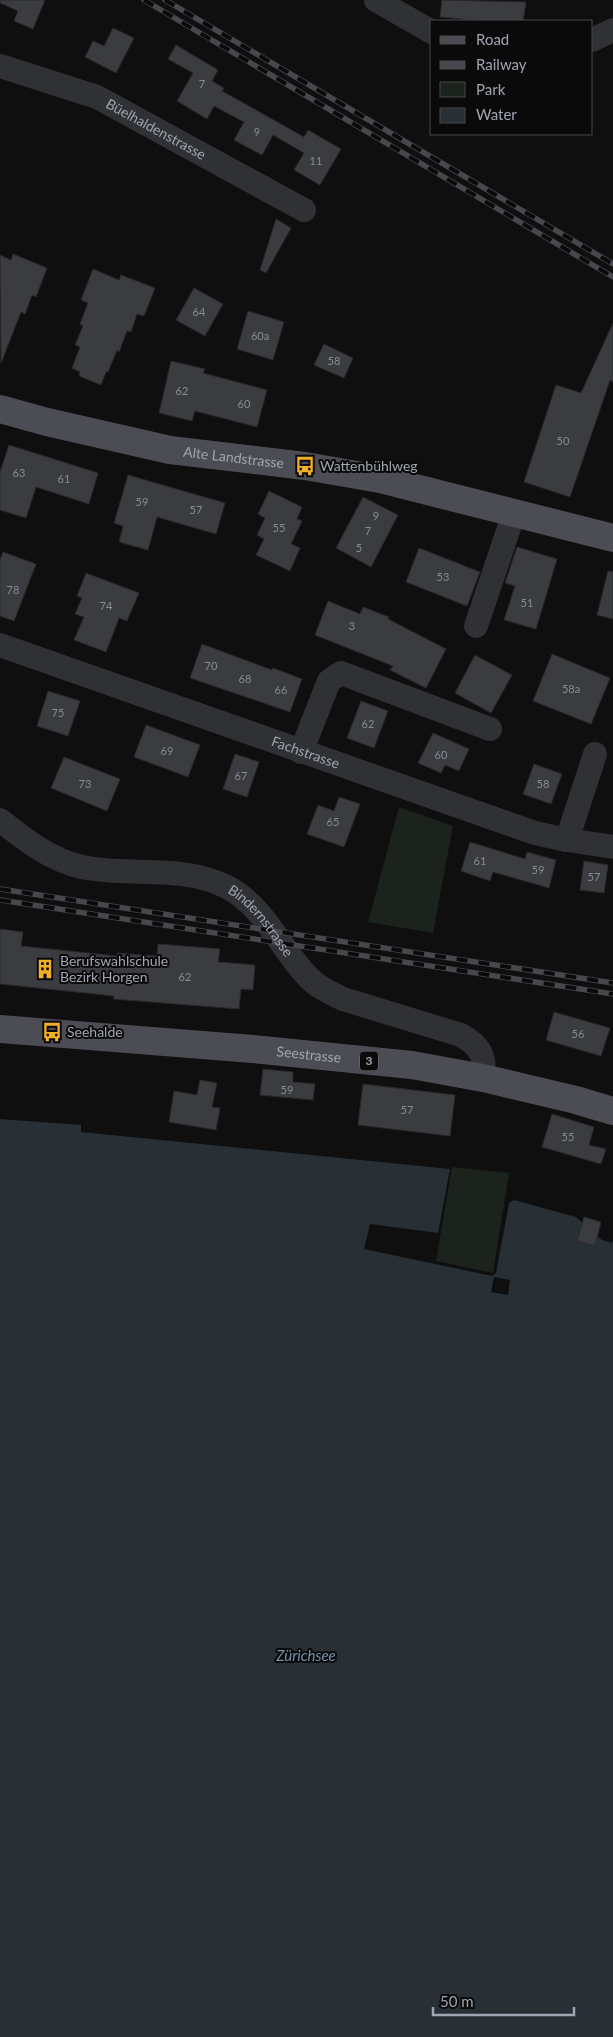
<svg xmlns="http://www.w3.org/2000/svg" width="613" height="2037" font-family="Lato,sans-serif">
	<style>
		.green { fill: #1b231c }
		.water { fill: #282f35 }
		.pier { fill: #0f0f10 }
		.building { fill: #3b3c40; stroke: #29292c }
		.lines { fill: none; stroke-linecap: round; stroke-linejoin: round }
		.minor { stroke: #303135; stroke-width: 24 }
		.major { stroke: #4c4d54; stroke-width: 28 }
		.rail-casing { stroke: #47484e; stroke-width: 5.5 }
		.rail { stroke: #0a0a0b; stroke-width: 4; stroke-dasharray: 11; stroke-linecap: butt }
		.labels { text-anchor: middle; stroke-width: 4; stroke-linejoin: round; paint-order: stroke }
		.number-label { font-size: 11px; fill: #878b95 }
		.shield { fill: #0a0a0b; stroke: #73767f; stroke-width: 1 }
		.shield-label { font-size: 12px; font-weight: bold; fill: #a0a5b1 }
		.street-label { font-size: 14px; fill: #a0a5b1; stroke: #0a0a0b }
		.poi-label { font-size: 14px; fill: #a0a5b1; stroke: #0a0a0b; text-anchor: start }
		.water-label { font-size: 15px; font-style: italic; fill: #7693ad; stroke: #0a0a0b }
	</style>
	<rect width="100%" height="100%" fill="#0f0f10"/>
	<!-- green -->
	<g class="green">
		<polygon points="399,807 453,826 433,933 368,922"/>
		<polygon points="452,1167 509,1173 493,1273 436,1261"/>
	</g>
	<!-- water -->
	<polygon class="water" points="0,1119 81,1125 81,1132 450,1169 438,1233 370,1224 364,1249 492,1276 496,1273 509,1203 514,1200 576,1217 602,1240 612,1243 613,1240 613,2037 0,2037"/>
	<!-- pier -->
	<polygon class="pier" points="494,1277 510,1280 508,1295 491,1292"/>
	<!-- building -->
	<g class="building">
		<polygon points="0,0 45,0 33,29 14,21 18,11 0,3"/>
		<polygon points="442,0 526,2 523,21 484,21 440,17"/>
		<polygon points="113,28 134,38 116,73 85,57 93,41 104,46"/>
		<polygon points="176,45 218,70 212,81 224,88 222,91 304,137 308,130 341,149 320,185 294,170 304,153 273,135 262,155 234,140 244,122 214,106 207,119 177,101 193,73 168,59"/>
		<polygon points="276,219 291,228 266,273 260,270"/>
		<polygon points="13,254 47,268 36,297 32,295 25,314 21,312 1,363 0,255 11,260"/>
		<polygon points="93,269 119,280 121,275 155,288 144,316 137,314 131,332 127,331 119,352 117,350 108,372 106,372 101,385 79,376 80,372 72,368 80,347 75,345 83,326 80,324 88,303 81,300"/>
		<polygon points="194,288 223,304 205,336 176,320"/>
		<polygon points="248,311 284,322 273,360 237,349"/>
		<polygon points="613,323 613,382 610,380 570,497 524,482 556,385 581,393"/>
		<polygon points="324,344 353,358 344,378 314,365"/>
		<polygon points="171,361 205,369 203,373 267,390 257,427 195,411 192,421 159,413"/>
		<polygon points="9,445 98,473 89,504 36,487 26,518 0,510 0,472"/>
		<polygon points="128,475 225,503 216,534 157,517 148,550 119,542 123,526 114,523"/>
		<polygon points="269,491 302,507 297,519 302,521 291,544 300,548 290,571 256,555 264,539 257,535 265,518 258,514"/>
		<polygon points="363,497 398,515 371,567 336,548"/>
		<polygon points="517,547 557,559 536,629 504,620 515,586 505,583"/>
		<polygon points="419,548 480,572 467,606 406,582"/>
		<polygon points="3,552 36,564 14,621 0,616 0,560"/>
		<polygon points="608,571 613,572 613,619 597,615"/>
		<polygon points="86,573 139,593 127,621 119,618 106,652 74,640 84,617 75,614 82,598 77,596"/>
		<polygon points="328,601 360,614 363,607 389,617 388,619 446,649 426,688 390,670 393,666 315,635"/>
		<polygon points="202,644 272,670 273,668 302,679 290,712 190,678"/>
		<polygon points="552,654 610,678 591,724 533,701"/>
		<polygon points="475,655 512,675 491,713 455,693"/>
		<polygon points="48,691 80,701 68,736 37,726"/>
		<polygon points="361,701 388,711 374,748 347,738"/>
		<polygon points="146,725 200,745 188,777 134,757"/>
		<polygon points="433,733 469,749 459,771 445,765 441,773 418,763"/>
		<polygon points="235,754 259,762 247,797 223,789"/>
		<polygon points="64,757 120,779 107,811 51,788"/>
		<polygon points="534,764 562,774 551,804 523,794"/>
		<polygon points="339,797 360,804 344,847 307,834 318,805 334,811"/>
		<polygon points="470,842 525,859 527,852 556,860 549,888 493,872 490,881 461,871"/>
		<polygon points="584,861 608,865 604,893 580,890"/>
		<polygon points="0,929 23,932 21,946 117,956 117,953 157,956 158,944 220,949 218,962 255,965 253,990 241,989 239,1009 113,999 114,996 0,984"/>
		<polygon points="554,1012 610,1028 601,1056 546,1040"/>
		<polygon points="263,1069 293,1072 293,1082 315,1084 313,1100 260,1095"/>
		<polygon points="200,1080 217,1083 212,1107 220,1108 216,1130 169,1122 174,1091 197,1095"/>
		<polygon points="363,1084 455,1095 450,1136 358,1125"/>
		<polygon points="552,1114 594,1127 589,1145 606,1149 601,1164 542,1147"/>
		<polygon points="584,1217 601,1222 595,1246 577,1241"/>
	</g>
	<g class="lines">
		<!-- minor -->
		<g class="minor">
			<polyline points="376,0 432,32"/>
			<polyline points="592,40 613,30"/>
			<path id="s1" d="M0,66L97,97L304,210"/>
			<polyline points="476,626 514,513"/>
			<path id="s2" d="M0,645L535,833L567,840L613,847"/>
			<polyline points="301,752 329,681 341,673 490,729"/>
			<path id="s3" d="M0,820C24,839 50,860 82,867C130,877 182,864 227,887C265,907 280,948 308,977C317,987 331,993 343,999L461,1035C480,1046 486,1056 483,1078"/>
			<polyline points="567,840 595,754"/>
		</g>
		<!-- major -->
		<g class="major">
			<path id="s4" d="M0,409L47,422L170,450L305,466L380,479L613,538"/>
			<path id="s5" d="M0,1029L253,1049L412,1065L483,1078L576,1100L613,1111"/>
		</g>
		<defs>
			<g id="rail">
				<polyline points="144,0 613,277"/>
				<polyline points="165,0 613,264"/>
				<polyline points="0,889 613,983"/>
				<polyline points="0,900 613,994"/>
			</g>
		</defs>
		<!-- rail casing -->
		<use href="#rail" class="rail-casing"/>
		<!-- rail -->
		<use href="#rail" class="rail"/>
	</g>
	<!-- icons -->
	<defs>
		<symbol id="bus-bare" viewBox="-9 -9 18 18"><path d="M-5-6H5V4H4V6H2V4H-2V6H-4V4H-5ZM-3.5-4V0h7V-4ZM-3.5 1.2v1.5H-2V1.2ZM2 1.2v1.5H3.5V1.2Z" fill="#f1af26" stroke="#0a0a0b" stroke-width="2.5" paint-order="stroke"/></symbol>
		<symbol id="building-bare" viewBox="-9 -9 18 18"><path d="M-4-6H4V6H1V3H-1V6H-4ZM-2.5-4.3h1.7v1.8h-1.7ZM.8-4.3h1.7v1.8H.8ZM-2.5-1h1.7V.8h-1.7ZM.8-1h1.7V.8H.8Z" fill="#f1af26" stroke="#0a0a0b" stroke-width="2.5" paint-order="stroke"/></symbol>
	</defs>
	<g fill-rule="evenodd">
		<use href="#bus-bare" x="291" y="452" width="28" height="28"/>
		<use href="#building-bare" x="31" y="955" width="28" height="28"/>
		<use href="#bus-bare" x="38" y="1018" width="28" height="28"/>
	</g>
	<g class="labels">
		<!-- number labels -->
		<g class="number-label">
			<text x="202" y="88">7</text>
			<text x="257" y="136">9</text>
			<text x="316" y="165">11</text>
			<text x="199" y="316">64</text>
			<text x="260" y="340">60a</text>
			<text x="334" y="365">58</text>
			<text x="182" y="395">62</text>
			<text x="244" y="408">60</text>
			<text x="563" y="445">50</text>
			<text x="19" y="477">63</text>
			<text x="64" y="483">61</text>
			<text x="142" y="506">59</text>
			<text x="196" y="514">57</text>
			<text x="376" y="520">9</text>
			<text x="279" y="532">55</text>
			<text x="368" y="535">7</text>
			<text x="359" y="552">5</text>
			<text x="443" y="581">53</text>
			<text x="13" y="594">78</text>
			<text x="527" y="607">51</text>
			<text x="106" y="610">74</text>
			<text x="352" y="630">3</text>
			<text x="211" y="670">70</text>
			<text x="245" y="683">68</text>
			<text x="571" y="693">58a</text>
			<text x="281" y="694">66</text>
			<text x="58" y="717">75</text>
			<text x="368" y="728">62</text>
			<text x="167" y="755">69</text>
			<text x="441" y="759">60</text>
			<text x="241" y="780">67</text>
			<text x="85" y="788">73</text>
			<text x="543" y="788">58</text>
			<text x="333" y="826">65</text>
			<text x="480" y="865">61</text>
			<text x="538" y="874">59</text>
			<text x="594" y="881">57</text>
			<text x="185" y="981">62</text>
			<text x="578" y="1038">56</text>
			<text x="287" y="1094">59</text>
			<text x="407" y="1114">57</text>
			<text x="568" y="1141">55</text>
		</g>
		<!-- shield labels -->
		<rect class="shield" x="360" y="1051.5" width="18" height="19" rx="4"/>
		<g class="shield-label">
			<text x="369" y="1065">3</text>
		</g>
		<!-- street labels -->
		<g class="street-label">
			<text dy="5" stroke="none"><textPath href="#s1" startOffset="169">Büelhaldenstrasse</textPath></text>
			<text dy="5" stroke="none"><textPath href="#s4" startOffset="239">Alte Landstrasse</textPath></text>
			<text dy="5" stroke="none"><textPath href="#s2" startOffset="324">Fachstrasse</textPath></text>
			<text dy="5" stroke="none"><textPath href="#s3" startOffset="291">Bindernstrasse</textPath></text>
			<text dy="5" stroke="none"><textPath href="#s5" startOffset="310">Seestrasse</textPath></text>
		</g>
		<!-- poi labels -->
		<g class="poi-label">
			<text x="320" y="471">Wattenbühlweg</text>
			<text x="60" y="966">Berufswahlschule<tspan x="60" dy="16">Bezirk Horgen</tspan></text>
			<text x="67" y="1037">Seehalde</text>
		</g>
		<!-- water labels -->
		<g class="water-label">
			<text x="306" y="1661">Zürichsee</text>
		</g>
	</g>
	<!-- legend -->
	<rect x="430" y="20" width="162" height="115" fill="#0a0a0b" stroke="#46484d"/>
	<rect x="440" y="36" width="25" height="8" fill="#4c4d54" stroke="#46484d"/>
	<text x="476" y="45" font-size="15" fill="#a0a5b1">Road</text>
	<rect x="440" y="61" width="25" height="8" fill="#47484e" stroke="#46484d"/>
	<text x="476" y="70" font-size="15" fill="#a0a5b1">Railway</text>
	<rect x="440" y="82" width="25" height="15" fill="#1b231c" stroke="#46484d"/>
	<text x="476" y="95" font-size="15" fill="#a0a5b1">Park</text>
	<rect x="440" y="108" width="25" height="15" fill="#282f35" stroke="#46484d"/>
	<text x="476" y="120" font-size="15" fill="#a0a5b1">Water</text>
	<!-- scale -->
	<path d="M433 2007v8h141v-8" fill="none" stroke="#a0a5b1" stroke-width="2.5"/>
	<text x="440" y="2007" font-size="15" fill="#a0a5b1" stroke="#0a0a0b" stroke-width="4" paint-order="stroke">50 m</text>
</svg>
